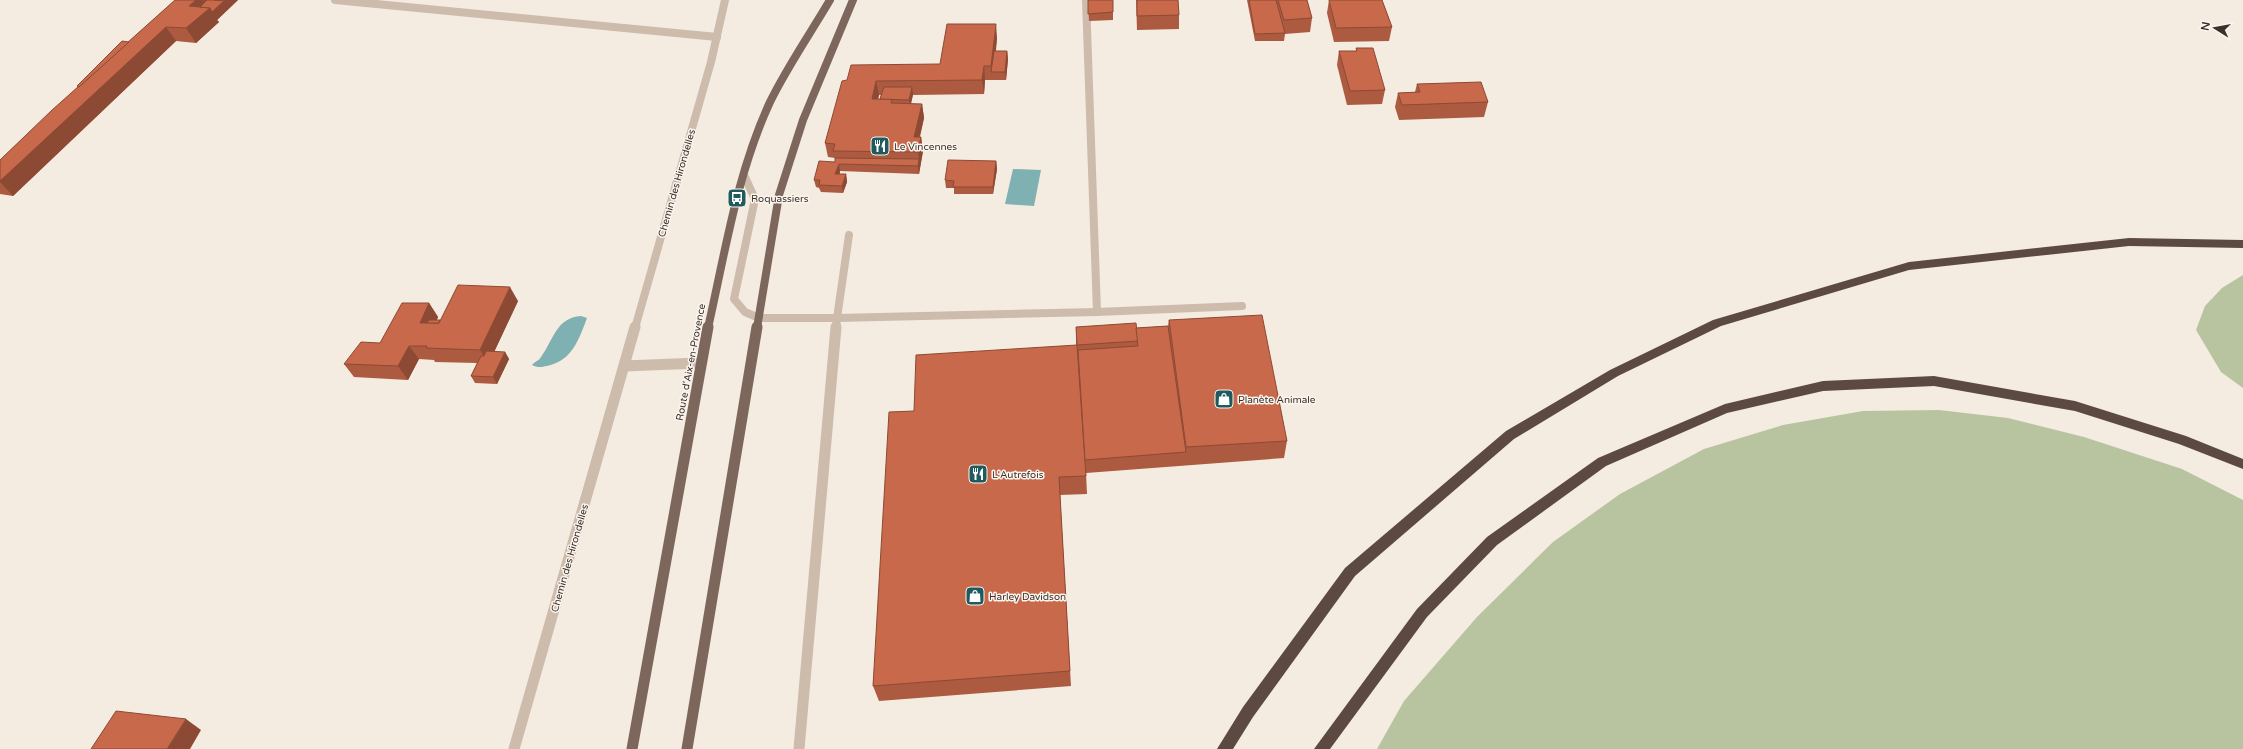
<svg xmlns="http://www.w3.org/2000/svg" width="2243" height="749" font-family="'Varela Round',sans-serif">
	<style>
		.green { fill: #b8c4a0 }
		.water { fill: #7fb0b2 }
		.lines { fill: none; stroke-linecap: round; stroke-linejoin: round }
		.lane-far1 { stroke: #cdbbac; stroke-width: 8 }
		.lane { stroke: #cdbbac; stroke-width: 11 }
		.street-far1 { stroke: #cdbbac; stroke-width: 8 }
		.street { stroke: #cdbbac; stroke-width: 11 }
		.primary-far1 { stroke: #7d675c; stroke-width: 8 }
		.primary { stroke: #7d675c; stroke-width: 11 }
		.highway { fill: #5c4a42; fill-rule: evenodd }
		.wall { fill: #ac5a40; fill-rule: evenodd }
		.shaded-wall { fill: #8c4a34 }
		.building { fill: #c8694b; stroke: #8c4a34 }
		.labels { text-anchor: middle; stroke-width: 3; stroke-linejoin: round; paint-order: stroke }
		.poi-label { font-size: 10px; fill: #3b302b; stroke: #fbf5ee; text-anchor: start }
		.street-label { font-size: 10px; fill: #3b302b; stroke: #fbf5ee }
	</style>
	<rect width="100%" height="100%" fill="#f4ebe1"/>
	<!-- green -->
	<g class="green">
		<polygon points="2243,275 2243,388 2221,372 2196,330 2205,306 2222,288"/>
		<polygon points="1939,410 2008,418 2084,437 2182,469 2243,500 2243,749 1377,749 1404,701 1477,617 1553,542 1620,494 1704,449 1783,425 1863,411"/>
	</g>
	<!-- water -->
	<g class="water">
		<polygon points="1013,169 1041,170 1034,206 1005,204"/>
		<path d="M581,316L587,318C579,339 572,361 547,366C541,367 538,368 532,365C535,361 539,361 541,357C554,339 556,318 581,316Z"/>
	</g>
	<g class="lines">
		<!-- lane-far1 -->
		<g class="lane-far1">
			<polyline points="744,175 755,199 734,299 745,312 759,318 837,318 836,328"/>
			<polyline points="849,235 837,318 1097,312 1242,306"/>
		</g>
		<!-- lane -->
		<polyline class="lane" points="799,749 836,327"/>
		<!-- street-far1 -->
		<g class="street-far1">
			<polyline points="335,0 717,37"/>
			<polyline points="1086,0 1097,312"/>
			<polyline points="635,328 711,62 725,0"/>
		</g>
		<!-- street -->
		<g class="street">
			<polyline points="624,366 700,363"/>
			<polyline points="514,749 635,327"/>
		</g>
		<!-- primary-far1 -->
		<g class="primary-far1">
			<path d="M708,328C725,253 737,173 770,102C787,67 810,34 830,0"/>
			<polyline points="757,328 779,195 803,120 853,0"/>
		</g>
		<!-- primary -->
		<g class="primary">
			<polyline points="632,749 708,327"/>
			<polyline points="687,749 757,327"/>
		</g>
		<!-- highway -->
		<g class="highway">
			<polygon points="2129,238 2243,240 2243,248 2129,246 1909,270 1721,326 1618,376 1514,439 1355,576 1253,717 1233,749 1217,749 1243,707 1345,568 1506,431 1610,370 1713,320 1909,262"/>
			<polygon points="1934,376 2075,401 2186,436 2243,459 2243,469 2179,444 2075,411 1934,386 1823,391 1727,413 1606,466 1497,545 1427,617 1330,749 1314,749 1417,609 1487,537 1598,458 1725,404 1823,381"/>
		</g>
	</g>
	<!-- wall -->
	<g class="wall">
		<polygon points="175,0 238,0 217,20 219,22 196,43 176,41 13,196 0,194 0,160 78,87 77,86 129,42"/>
		<polygon points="1088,0 1113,0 1113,20 1089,21"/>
		<polygon points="1136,0 1178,0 1179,15 1179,29 1137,30"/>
		<polygon points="1247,0 1307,0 1312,18 1310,32 1285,34 1284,41 1255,41"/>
		<polygon points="1329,0 1382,0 1392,27 1389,41 1334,42 1327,13"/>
		<path d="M997,38L996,51H1007L1008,59L1006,80H985L984,94L913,95L911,104H922L924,118L920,137H921L923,151L919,174L840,171V174H846L847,182L843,193L821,192L819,188L816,187L814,180L835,162V158L828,157L825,143L847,80L940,64ZM879,95H881L880,99H878Z"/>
		<polygon points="1356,48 1385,90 1382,104 1347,105 1337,65 1339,51 1356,51"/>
		<polygon points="1417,84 1488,102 1484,117 1399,120 1395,107 1398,93 1415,92"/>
		<polygon points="996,161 997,169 993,194 954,194 954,188 946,188 945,180"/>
		<polygon points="518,301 494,352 505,352 509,359 497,384 475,383 471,376 477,363 435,362 434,360 419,359 408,380 354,377 344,364 380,343 429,303 438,317 437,320 440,320"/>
		<polygon points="1169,320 1287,441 1284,458 1086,473 1087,494 1060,495 1071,686 879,701 873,686 914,411 1076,345 1076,327 1136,328 1168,326"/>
	</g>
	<!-- shaded-wall -->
	<g class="shaded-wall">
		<polygon points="196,0 224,1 224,0 238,0 217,20 219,22 196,43 186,28 189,6"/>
		<polygon points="996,24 997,38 993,72 991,72 991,66"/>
		<polygon points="166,27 176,41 13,196 0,182 0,181"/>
		<polygon points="1007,51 1008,59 1006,80 1005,72"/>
		<polygon points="984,66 985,80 984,94 982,80"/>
		<polygon points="876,81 879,95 875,113 872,99"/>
		<polygon points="912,87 913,94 910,107 909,100"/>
		<polygon points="922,104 924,118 916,151 914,137"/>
		<polygon points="921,137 923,151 919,174 918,166 919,159 918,152"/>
		<polygon points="996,161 997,169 993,194 993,187"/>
		<polygon points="839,164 840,171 837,181 835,174"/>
		<polygon points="846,174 847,182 843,193 842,186"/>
		<polygon points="510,287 518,301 489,363 480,350"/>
		<polygon points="429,303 438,317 432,329 420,323"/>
		<polygon points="409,346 419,359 408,380 398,366"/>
		<polygon points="505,352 509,359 497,384 493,377"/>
		<polygon points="186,719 201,730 190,749 167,749"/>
	</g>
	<!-- building -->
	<g class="building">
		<polygon points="175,0 196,0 189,6 210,8 186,28 166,27 0,181 0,160 51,111"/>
		<polygon points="207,0 212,0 224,1 212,12 210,8 200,7"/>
		<polygon points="1088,0 1113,0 1113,12 1088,14"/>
		<polygon points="1137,0 1178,0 1179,15 1137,16"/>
		<polygon points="1249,0 1276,0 1285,33 1255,34"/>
		<polygon points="1278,0 1307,0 1312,18 1284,20"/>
		<polygon points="1329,0 1382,0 1392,27 1336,28"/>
		<polygon points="947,24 996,24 991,66 984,66 982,80 876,81 872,99 892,99 891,103 922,104 914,137 921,137 918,152 833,151 835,144 825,143 842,81 847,80 851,65 940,64"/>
		<polygon points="122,41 129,42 79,87 77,86"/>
		<polygon points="1356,48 1373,48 1385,90 1350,91 1339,51 1357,51"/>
		<polygon points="994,51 1007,51 1005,72 991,72"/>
		<polygon points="1481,82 1488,102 1402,105 1398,93 1420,92 1417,84"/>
		<polygon points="884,87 912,87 909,100 880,99"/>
		<polygon points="835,158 919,159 918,166 839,164 835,174 846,174 842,186 819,185 820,180 814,180 819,161 835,162"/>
		<polygon points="948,160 996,161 993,187 953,187 954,181 945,180"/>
		<polygon points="458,285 510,287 480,350 426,348 427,346 409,346 398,366 344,364 361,342 380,343 402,303 429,303 420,323 439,323"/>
		<polygon points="1262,315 1287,441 1186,447 1169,320"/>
		<polygon points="429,320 440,320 439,323 427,323"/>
		<polygon points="1136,323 1138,341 1077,345 1086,476 1059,477 1070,671 873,686 889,412 914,411 916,355 1077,345 1076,327"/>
		<polygon points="1168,326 1186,452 1085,460 1078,350 1138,346 1136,328"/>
		<polygon points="486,351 505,352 493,377 471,376 481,356 484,356"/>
		<polygon points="116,711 186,719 167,749 91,749"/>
	</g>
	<!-- icons -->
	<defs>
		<symbol id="restaurant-square" viewBox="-11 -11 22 22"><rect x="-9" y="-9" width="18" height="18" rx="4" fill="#1f5a5e" stroke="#fbf5ee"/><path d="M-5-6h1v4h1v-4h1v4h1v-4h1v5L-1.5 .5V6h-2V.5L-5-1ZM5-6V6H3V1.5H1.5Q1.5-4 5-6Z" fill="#fff"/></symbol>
		<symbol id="bus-square" viewBox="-11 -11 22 22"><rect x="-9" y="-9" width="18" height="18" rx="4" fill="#1f5a5e" stroke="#fbf5ee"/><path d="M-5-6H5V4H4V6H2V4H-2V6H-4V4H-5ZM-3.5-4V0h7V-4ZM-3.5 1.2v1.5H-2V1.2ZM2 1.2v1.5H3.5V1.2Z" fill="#fff"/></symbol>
		<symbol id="shop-square" viewBox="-11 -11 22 22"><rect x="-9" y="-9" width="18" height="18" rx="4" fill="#1f5a5e" stroke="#fbf5ee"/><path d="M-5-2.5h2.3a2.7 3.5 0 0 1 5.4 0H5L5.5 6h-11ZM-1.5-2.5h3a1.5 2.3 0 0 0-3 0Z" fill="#fff"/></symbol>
	</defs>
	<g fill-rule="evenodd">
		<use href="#restaurant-square" x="869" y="135" width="22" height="22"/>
		<use href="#bus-square" x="726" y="187" width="22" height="22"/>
		<use href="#shop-square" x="1213" y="388" width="22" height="22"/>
		<use href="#restaurant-square" x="967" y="463" width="22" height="22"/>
		<use href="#shop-square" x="964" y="585" width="22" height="22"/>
	</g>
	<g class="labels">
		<!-- poi labels -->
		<g class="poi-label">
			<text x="894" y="150">Le Vincennes</text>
			<text x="751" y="202">Roquassiers</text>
			<text x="1238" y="403">Planète Animale</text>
			<text x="992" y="478">L'Autrefois</text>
			<text x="989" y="600">Harley Davidson</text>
		</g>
		<!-- street labels -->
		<g class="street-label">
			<text transform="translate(676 183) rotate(-74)" y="4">Chemin des Hirondelles</text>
			<text transform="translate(690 362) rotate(-79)" y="4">Route d'Aix-en-Provence</text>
			<text transform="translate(569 558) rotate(-74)" y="4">Chemin des Hirondelles</text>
		</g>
	</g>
	<!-- north arrow -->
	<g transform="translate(2215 28) rotate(281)" stroke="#fbf5ee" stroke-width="3" paint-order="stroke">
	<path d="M0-3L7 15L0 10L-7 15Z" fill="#3b302b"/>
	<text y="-6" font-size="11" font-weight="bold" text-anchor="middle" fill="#3b302b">N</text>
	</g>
</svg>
